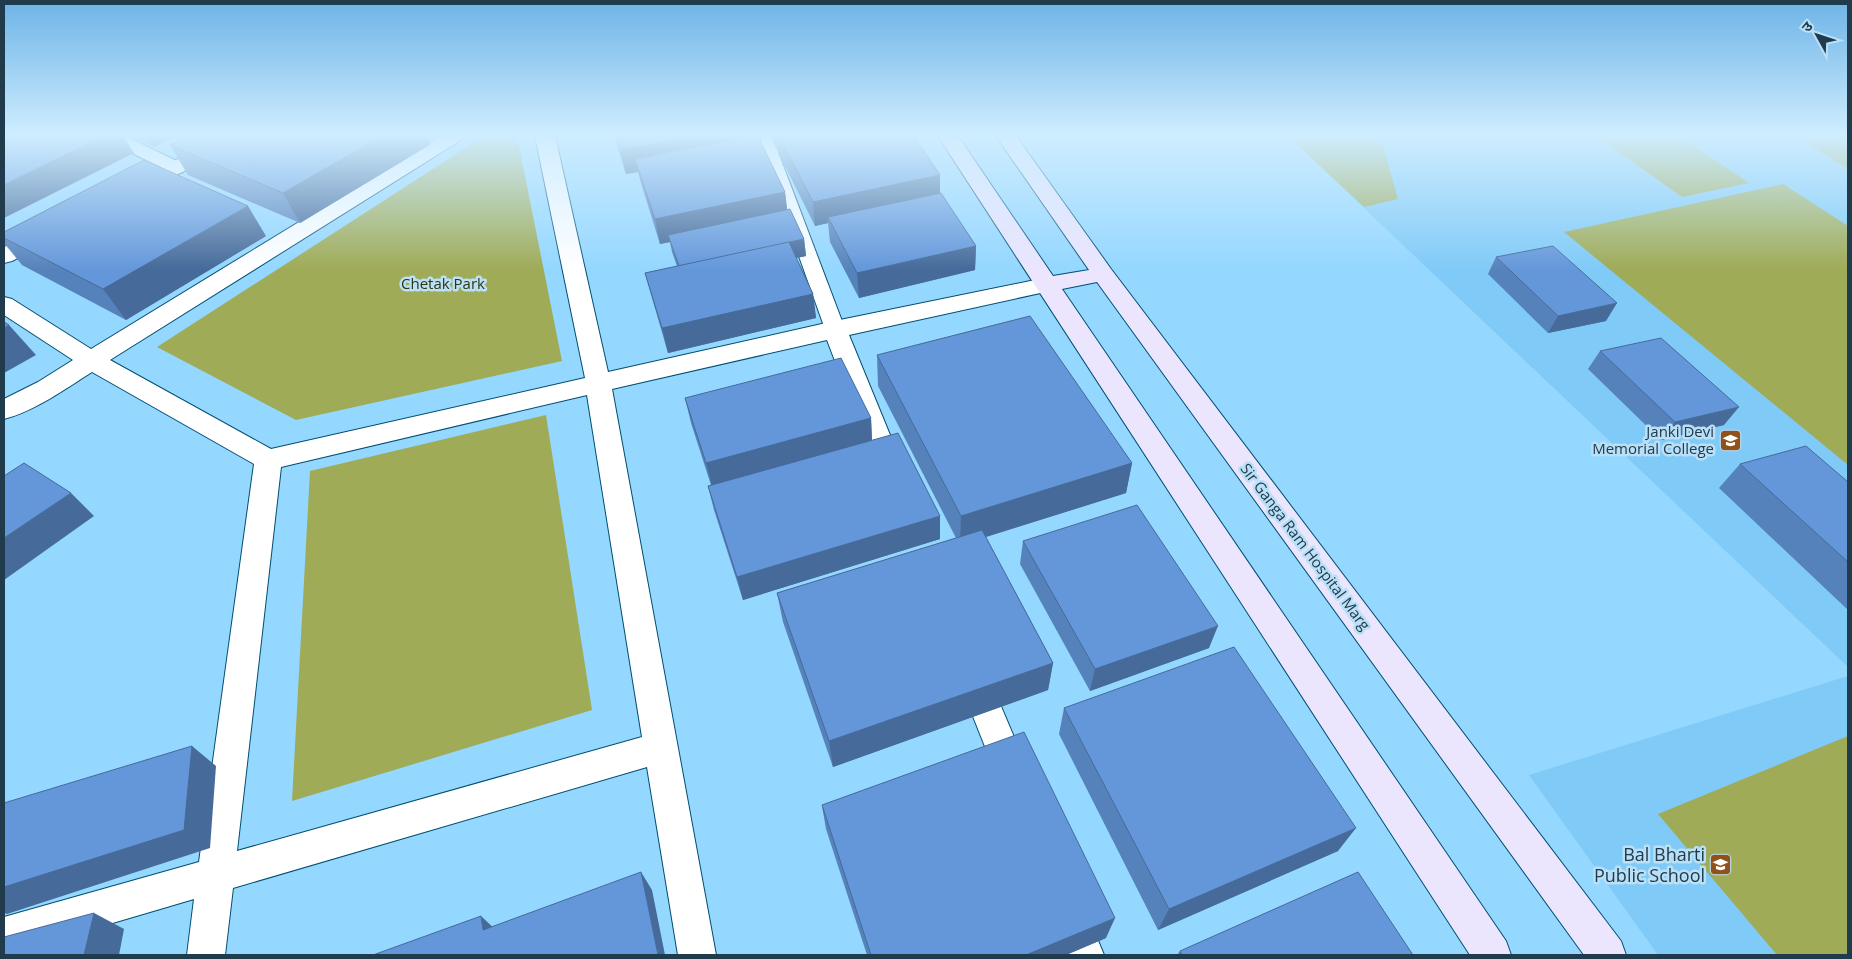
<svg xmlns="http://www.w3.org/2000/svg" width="1852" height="959" font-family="'Open Sans','Noto Sans Devanagari',sans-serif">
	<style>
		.built { fill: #80caf7 }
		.green { fill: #9fab57 }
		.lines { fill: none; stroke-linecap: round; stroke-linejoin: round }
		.lane-casing { stroke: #004e70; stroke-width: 2 }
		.street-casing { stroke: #004e70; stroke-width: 2 }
		.secondary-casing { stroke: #004e70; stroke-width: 2 }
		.lane { fill: #fff; fill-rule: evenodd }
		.street { fill: #fff; fill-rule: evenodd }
		.secondary { fill: #ebe5fe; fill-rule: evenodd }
		.wall { fill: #5682bb }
		.shaded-wall { fill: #466a99 }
		.building { fill: #6497da; stroke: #466a99 }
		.labels { text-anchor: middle; stroke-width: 5; stroke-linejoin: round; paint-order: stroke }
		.park-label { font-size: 15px; fill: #2f340e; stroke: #bae0f8 }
		.poi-label { font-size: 15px; fill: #203b4b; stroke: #bae0f8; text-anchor: end }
		.street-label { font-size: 15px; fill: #203b4b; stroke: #bae0f8 }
		.near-poi-label { font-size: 18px; fill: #203b4b; stroke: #bae0f8; text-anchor: end }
	</style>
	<rect width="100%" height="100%" fill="#94d7ff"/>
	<!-- built -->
	<g class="built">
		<polygon points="1288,136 1794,136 1848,169 1848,667"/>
		<polygon points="1848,676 1848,955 1658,955 1529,775"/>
	</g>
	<!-- green -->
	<g class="green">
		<polygon points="484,136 517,136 562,361 296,420 157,347"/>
		<polygon points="1288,136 1380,136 1398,199 1364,207"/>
		<polygon points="1596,136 1679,136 1749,183 1682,197"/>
		<polygon points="1794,136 1848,136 1848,169"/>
		<polygon points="1783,184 1848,226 1848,465 1564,232"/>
		<polygon points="546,415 592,710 292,801 310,471"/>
		<polygon points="1848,736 1848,955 1777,955 1658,814"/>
	</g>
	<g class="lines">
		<defs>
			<g id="lane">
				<polygon points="103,136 125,136 183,164 186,168 183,172 177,173 171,172 105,140"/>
				<polygon points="756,136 772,136 845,329 842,334 835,336 828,334 825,329"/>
			</g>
			<g id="street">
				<polygon points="223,136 248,136 245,140 143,192 136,194 129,192 126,188 129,184"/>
				<path d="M440,136H464L461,140L110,360L271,449L585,378L535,136H555L608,372L835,321L1045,278L1053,280L1056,285L1053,290L1045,292L849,335L906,474L902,481L892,484L882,481L878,474L827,340L612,389L716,955H678L647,767L233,888L225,955H187L194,899L4,955V917L199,862L254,464L92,372C65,389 35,411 4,419V399L38,382L73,360L4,315V297L12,299L91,349ZM587,395L642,737L237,851L281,467Z"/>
				<polygon points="45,228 53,230 56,235 53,240 12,261 4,263 4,247"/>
				<polygon points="973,662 984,666 1030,775 1025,787 1013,791 1001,787 957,676 962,666"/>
				<polygon points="1069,896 1082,902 1104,955 1066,955 1050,915 1056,902"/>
			</g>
			<polygon id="secondary" points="938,136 958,136 1053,276 1089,270 996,136 1016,136 1111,269 1621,941 1626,955 1584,955 1097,282 1062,289 1506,941 1511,955 1470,955"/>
		</defs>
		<!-- lane casing -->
		<use href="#lane" class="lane-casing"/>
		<!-- street casing -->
		<use href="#street" class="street-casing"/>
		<!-- secondary casing -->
		<use href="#secondary" class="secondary-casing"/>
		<!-- lane -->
		<use href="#lane" class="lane"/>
		<!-- street -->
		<use href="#street" class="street"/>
		<!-- secondary -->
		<use href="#secondary" class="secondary"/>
	</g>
	<!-- wall -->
	<g class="wall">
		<polygon points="129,136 176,136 154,147"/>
		<polygon points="614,136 761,136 762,144 785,192 787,210 804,239 806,256 796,258 813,294 816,318 668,353 652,298 645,273 677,266 672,252 670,242 660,244 641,183 638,172 626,174"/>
		<polygon points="772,136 914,136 940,193 976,246 975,270 859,298 830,242 828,223 815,226 773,142"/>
		<polygon points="431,144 300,223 188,175 170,145"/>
		<polygon points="4,232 266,236 126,320 22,265 4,243"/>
		<polygon points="1496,257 1606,321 1548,333 1488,274"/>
		<polygon points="1600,351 1724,425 1661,440 1588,369"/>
		<polygon points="877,355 1132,463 1126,493 986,537 1053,663 1048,690 833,767 783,622 777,593 956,538 878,386"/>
		<polygon points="685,398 871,418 872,440 940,539 743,600 714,510 708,486 711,485 691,423"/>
		<polygon points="1740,464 1848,482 1848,610 1719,488"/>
		<polygon points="1023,541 1209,648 1090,691 1020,564"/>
		<polygon points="1064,708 1338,851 1158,930 1059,734"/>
		<polygon points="822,806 1106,938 1066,955 867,955 826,829"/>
		<polygon points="1180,951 1413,955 1177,955"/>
	</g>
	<!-- shaded-wall -->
	<g class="shaded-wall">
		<polygon points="103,136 123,136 134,153 4,218 4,185"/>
		<polygon points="147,136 176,136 154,147"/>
		<polygon points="382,136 427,136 431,144 300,223 283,193"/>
		<polygon points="695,136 761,136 762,148 635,159 638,172 626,174 620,150"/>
		<polygon points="940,175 940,199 828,217 828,223 815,226 813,202"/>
		<polygon points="785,192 788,216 668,235 670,242 660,244 655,219"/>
		<polygon points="248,206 266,236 126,320 103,289"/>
		<polygon points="804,239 806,256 683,283 679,266"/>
		<polygon points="976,246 975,270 859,298 857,273"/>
		<polygon points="813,294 816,318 668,353 662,328"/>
		<polygon points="1617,303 1606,321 1548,333 1558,316"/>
		<polygon points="9,325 36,355 4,373 4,328"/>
		<polygon points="1739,407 1724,425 1661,440 1675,422"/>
		<polygon points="871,418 872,442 712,487 706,463"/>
		<polygon points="1132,463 1126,493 960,545 961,516"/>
		<polygon points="71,493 94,516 4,580 4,538"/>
		<polygon points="940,516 940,539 743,600 737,577"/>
		<polygon points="1218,626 1209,648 1090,691 1095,669"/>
		<polygon points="1053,663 1048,690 833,767 829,741"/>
		<polygon points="192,746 216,766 210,848 7,914 4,913 4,887"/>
		<polygon points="1356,828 1338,851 1158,930 1169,909"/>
		<polygon points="641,872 652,890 665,955 658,955"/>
		<polygon points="94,913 124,929 119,955 84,955"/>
		<polygon points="481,916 498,932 483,930"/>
		<polygon points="1115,918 1106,938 1066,955 1026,955"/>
	</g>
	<!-- building -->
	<g class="building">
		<polygon points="4,136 103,136 4,185"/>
		<polygon points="188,136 382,136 283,193 170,145"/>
		<polygon points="616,136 695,136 620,150"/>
		<polygon points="753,136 758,136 785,192 655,219 635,159"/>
		<polygon points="779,136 914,136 940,175 813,202"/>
		<polygon points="144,160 248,206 103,289 4,238 4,232"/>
		<polygon points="941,193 976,246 857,273 828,217"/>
		<polygon points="790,209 804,239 679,266 668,235"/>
		<polygon points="789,242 813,294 662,328 645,273"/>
		<polygon points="1553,246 1617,303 1558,316 1496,257"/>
		<polygon points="1030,316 1132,463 961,516 877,355"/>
		<polygon points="4,322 9,325 4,328"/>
		<polygon points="1661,338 1739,407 1675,422 1600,351"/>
		<polygon points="841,358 871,418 706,463 685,398"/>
		<polygon points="898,433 940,516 737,577 708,486"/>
		<polygon points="1806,446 1848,482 1848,562 1740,464"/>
		<polygon points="24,463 71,493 4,538 4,476"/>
		<polygon points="1137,505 1218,626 1095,669 1023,541"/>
		<polygon points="982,530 1053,663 829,741 777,593"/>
		<polygon points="1234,647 1356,828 1169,909 1064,708"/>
		<polygon points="1024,732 1115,918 1026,955 871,955 822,805"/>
		<polygon points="192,746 184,830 4,887 4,803"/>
		<polygon points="641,872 658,955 373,955 481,916 483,930"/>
		<polygon points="1358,872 1413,955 1182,955 1180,951"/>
		<polygon points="94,913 84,955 4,955 4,937"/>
	</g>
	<!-- sky -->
	<linearGradient id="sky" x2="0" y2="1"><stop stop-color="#6db3e7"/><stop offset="0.5" stop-color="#cfedff"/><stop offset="1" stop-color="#cfedff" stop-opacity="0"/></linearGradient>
	<rect width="1852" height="270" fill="url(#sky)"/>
	<!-- icons -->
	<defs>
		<symbol id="university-square" viewBox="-11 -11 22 22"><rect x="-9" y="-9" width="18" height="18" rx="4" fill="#91511b" stroke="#bae0f8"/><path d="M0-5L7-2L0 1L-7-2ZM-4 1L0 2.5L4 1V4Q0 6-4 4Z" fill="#fff"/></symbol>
		<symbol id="school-square" viewBox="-11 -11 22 22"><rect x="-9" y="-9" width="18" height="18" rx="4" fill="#91511b" stroke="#bae0f8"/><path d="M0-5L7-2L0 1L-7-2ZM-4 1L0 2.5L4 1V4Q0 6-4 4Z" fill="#fff"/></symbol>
	</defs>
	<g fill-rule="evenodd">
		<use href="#university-square" x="1718" y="428" width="25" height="25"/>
		<use href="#school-square" x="1708" y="852" width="25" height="25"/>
	</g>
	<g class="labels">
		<!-- park labels -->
		<g class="park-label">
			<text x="443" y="289">Chetak Park</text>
		</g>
		<!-- poi labels -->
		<g class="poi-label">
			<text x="1714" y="437">Janki Devi<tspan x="1714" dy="17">Memorial College</tspan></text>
		</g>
		<!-- street labels -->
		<g class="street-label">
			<text transform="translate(1305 547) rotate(53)" y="5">Sir Ganga Ram Hospital Marg</text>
		</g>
		<!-- near-poi labels -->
		<g class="near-poi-label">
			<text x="1705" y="861">Bal Bharti<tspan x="1705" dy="21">Public School</tspan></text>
		</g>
	</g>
	<!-- border -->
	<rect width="1852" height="959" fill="none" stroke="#203b4b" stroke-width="10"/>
	<!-- north arrow -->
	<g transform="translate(1817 35) rotate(310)" stroke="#bae0f8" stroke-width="4" paint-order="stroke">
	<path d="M0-4L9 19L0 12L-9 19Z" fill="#203b4b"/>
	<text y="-8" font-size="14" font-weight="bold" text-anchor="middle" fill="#203b4b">उ</text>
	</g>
</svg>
